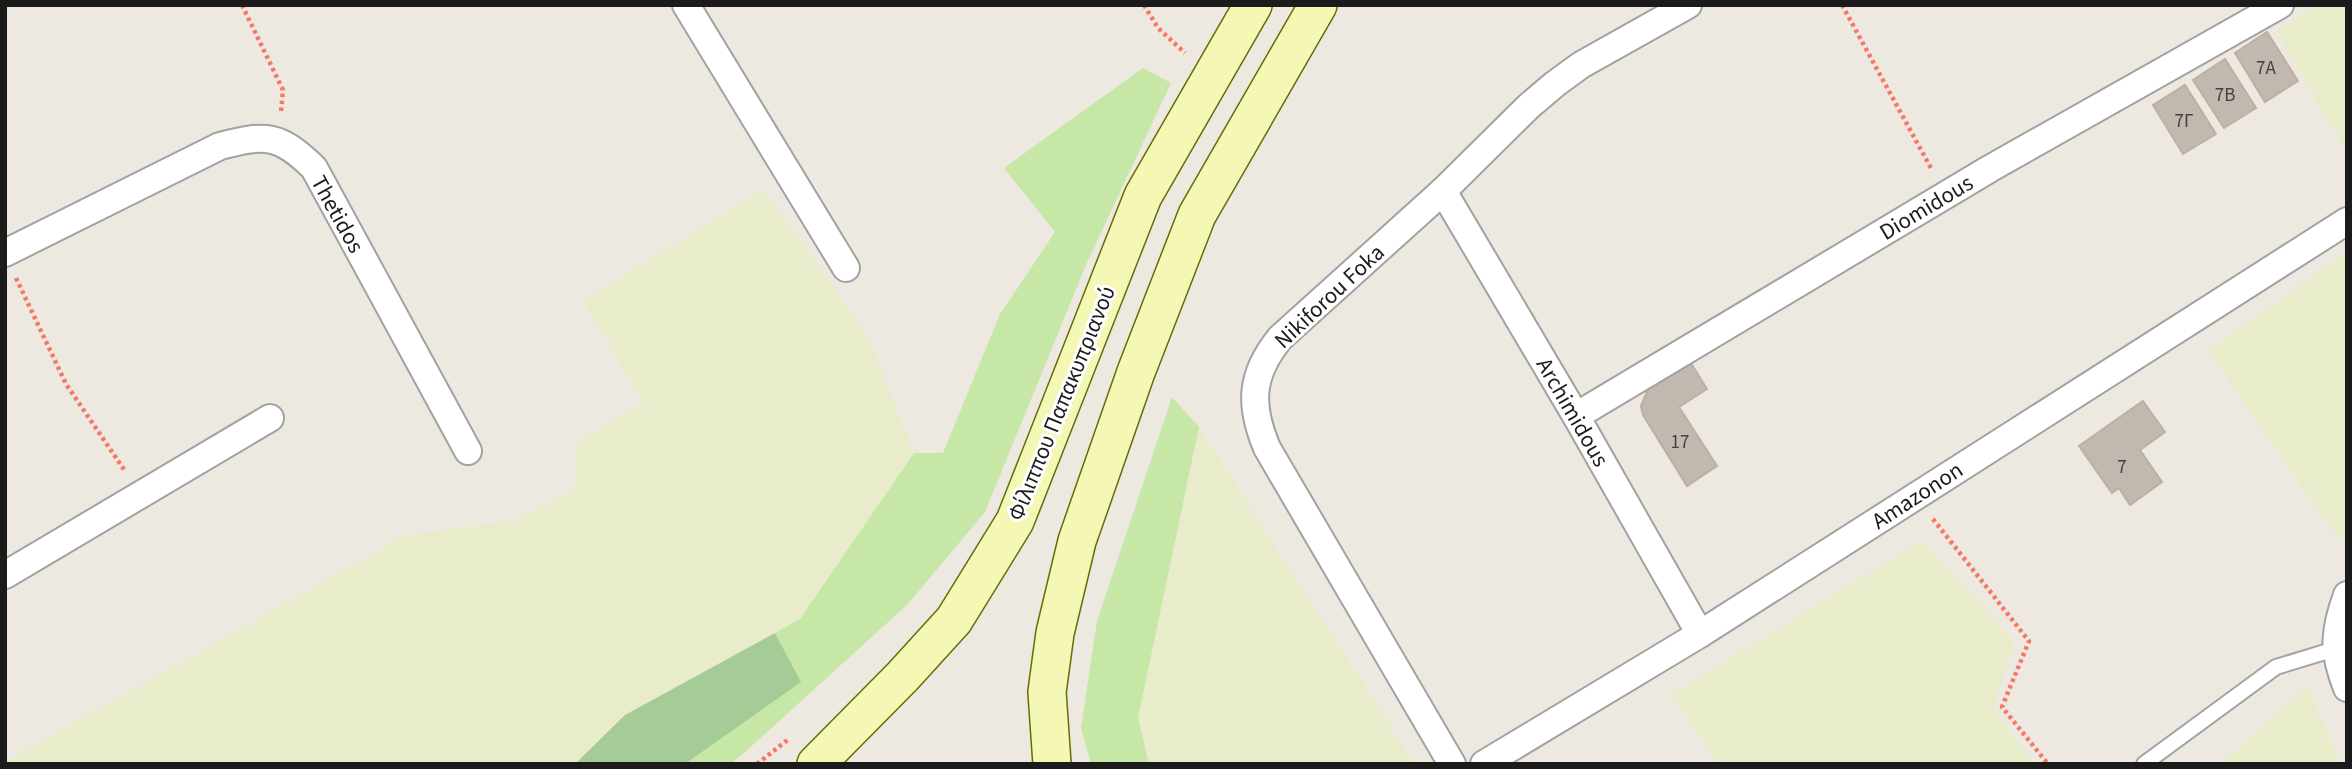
<svg xmlns="http://www.w3.org/2000/svg" width="2352" height="769" font-family="'Source Sans 3',sans-serif">
	<style>
		.farmland { fill: #e9eccb }
		.grass { fill: #c6e7a6 }
		.forest { fill: #a5cc96 }
		.building { fill: #c1b8b0; stroke: #beafa3; stroke-width: 2 }
		.lines { fill: none; stroke-linecap: round; stroke-linejoin: round }
		.service-casing { stroke: #a2a2a2; stroke-width: 18 }
		.minor-casing { stroke: #a2a2a2; stroke-width: 30 }
		.secondary-casing { stroke: #626e06; stroke-width: 40 }
		.path { stroke: #f77767; stroke-width: 4.5; stroke-dasharray: 3.5 3.5; stroke-linecap: butt }
		.service { stroke: #fff; stroke-width: 14 }
		.minor { stroke: #fff; stroke-width: 26 }
		.secondary { stroke: #f4f8b4; stroke-width: 37 }
		.labels { text-anchor: middle; stroke-width: 6; stroke-linejoin: round; paint-order: stroke }
		.number-label { font-size: 19px; fill: #444240 }
		.street-label { font-size: 23px; fill: #1b1b1b; stroke: #fff }
	</style>
	<rect width="100%" height="100%" fill="#ede9e1"/>
	<!-- farmland -->
	<g class="farmland">
		<polygon points="2317,5 2347,5 2347,154 2276,30"/>
		<polygon points="764,189 870,339 914,453 800,619 625,715 575,764 5,764 5,762 406,535 512,521 574,490 576,441 644,404 583,301"/>
		<polygon points="2347,252 2347,527 2339,540 2208,351"/>
		<polygon points="1199,427 1415,764 1149,764 1138,718"/>
		<polygon points="1922,540 2014,641 1993,710 2035,764 1719,764 1671,695"/>
		<polygon points="2308,685 2340,764 2220,764"/>
	</g>
	<!-- grass -->
	<g class="grass">
		<polygon points="1143,68 1171,83 1086,265 985,512 908,604 744,753 730,764 685,764 800,682 775,633 800,619 914,453 943,453 1000,314 1055,232 1004,168"/>
		<polygon points="1172,397 1199,427 1138,718 1149,764 1091,764 1081,728 1097,621"/>
	</g>
	<!-- forest -->
	<polygon class="forest" points="775,633 801,682 685,764 575,764 625,715"/>
	<!-- building -->
	<g class="building">
		<polygon points="2267,32 2298,81 2265,102 2235,53"/>
		<polygon points="2225,59 2256,108 2224,128 2193,80"/>
		<polygon points="2185,85 2216,134 2183,154 2153,105"/>
		<polygon points="1689,360 1707,389 1679,407 1717,466 1687,486 1643,415 1641,406 1650,384"/>
		<polygon points="2143,401 2165,432 2140,450 2162,482 2130,505 2119,488 2112,493 2079,446"/>
	</g>
	<g class="lines">
		<defs>
			<polyline id="service" points="2144,764 2276,667 2335,649"/>
			<g id="minor">
				<polyline points="686,5 846,268"/>
				<polyline points="1443,191 1576,416 1700,634"/>
				<path d="M5,253L220,146C266,134 279,134 314,168L468,451"/>
				<polyline points="1576,416 1991,168 2280,5"/>
				<polyline points="5,575 270,418"/>
				<path d="M2347,595C2334,631 2332,651 2347,688"/>
				<path d="M1452,764L1267,448C1249,405 1250,375 1280,338L1443,191L1529,106L1555,84L1581,65L1688,5"/>
				<polyline points="1484,764 1700,634 2347,221"/>
			</g>
			<g id="secondary">
				<polyline points="816,764 903,676 954,620 1015,521 1143,196 1253,5"/>
				<polyline points="1052,764 1047,692 1055,633 1077,541 1136,372 1197,215 1318,5"/>
			</g>
		</defs>
		<!-- service casing -->
		<use href="#service" class="service-casing"/>
		<!-- minor casing -->
		<use href="#minor" class="minor-casing"/>
		<!-- secondary casing -->
		<use href="#secondary" class="secondary-casing"/>
		<!-- path -->
		<g class="path">
			<polyline points="242,5 283,90 281,112"/>
			<polyline points="1144,5 1158,28 1185,53"/>
			<polyline points="1842,5 1932,170"/>
			<polyline points="16,278 66,384 125,471"/>
			<polyline points="1933,519 2029,641 2002,707 2048,764"/>
			<polyline points="757,764 790,738"/>
		</g>
		<!-- service -->
		<use href="#service" class="service"/>
		<!-- minor -->
		<use href="#minor" class="minor"/>
		<!-- secondary -->
		<use href="#secondary" class="secondary"/>
	</g>
	<g class="labels">
		<!-- number labels -->
		<g class="number-label">
			<text x="2266" y="74">7A</text>
			<text x="2225" y="101">7B</text>
			<text x="2184" y="127">7Γ</text>
			<text x="1680" y="448">17</text>
			<text x="2122" y="473">7</text>
		</g>
		<!-- street labels -->
		<g class="street-label">
			<text transform="translate(1926 207) rotate(-31)" y="8">Diomidous</text>
			<text transform="translate(338 214) rotate(61)" y="8">Thetidos</text>
			<text transform="translate(1329 296) rotate(-43)" y="8">Nikiforou Foka</text>
			<text transform="translate(1061 403) rotate(-68)" y="8">Φίλιππου Παπακυπριανού</text>
			<text transform="translate(1573 412) rotate(60)" y="8">Archimidous</text>
			<text transform="translate(1917 495) rotate(-33)" y="8">Amazonon</text>
		</g>
	</g>
	<!-- border -->
	<rect width="2352" height="769" fill="none" stroke="#1b1b1b" stroke-width="14"/>
</svg>
